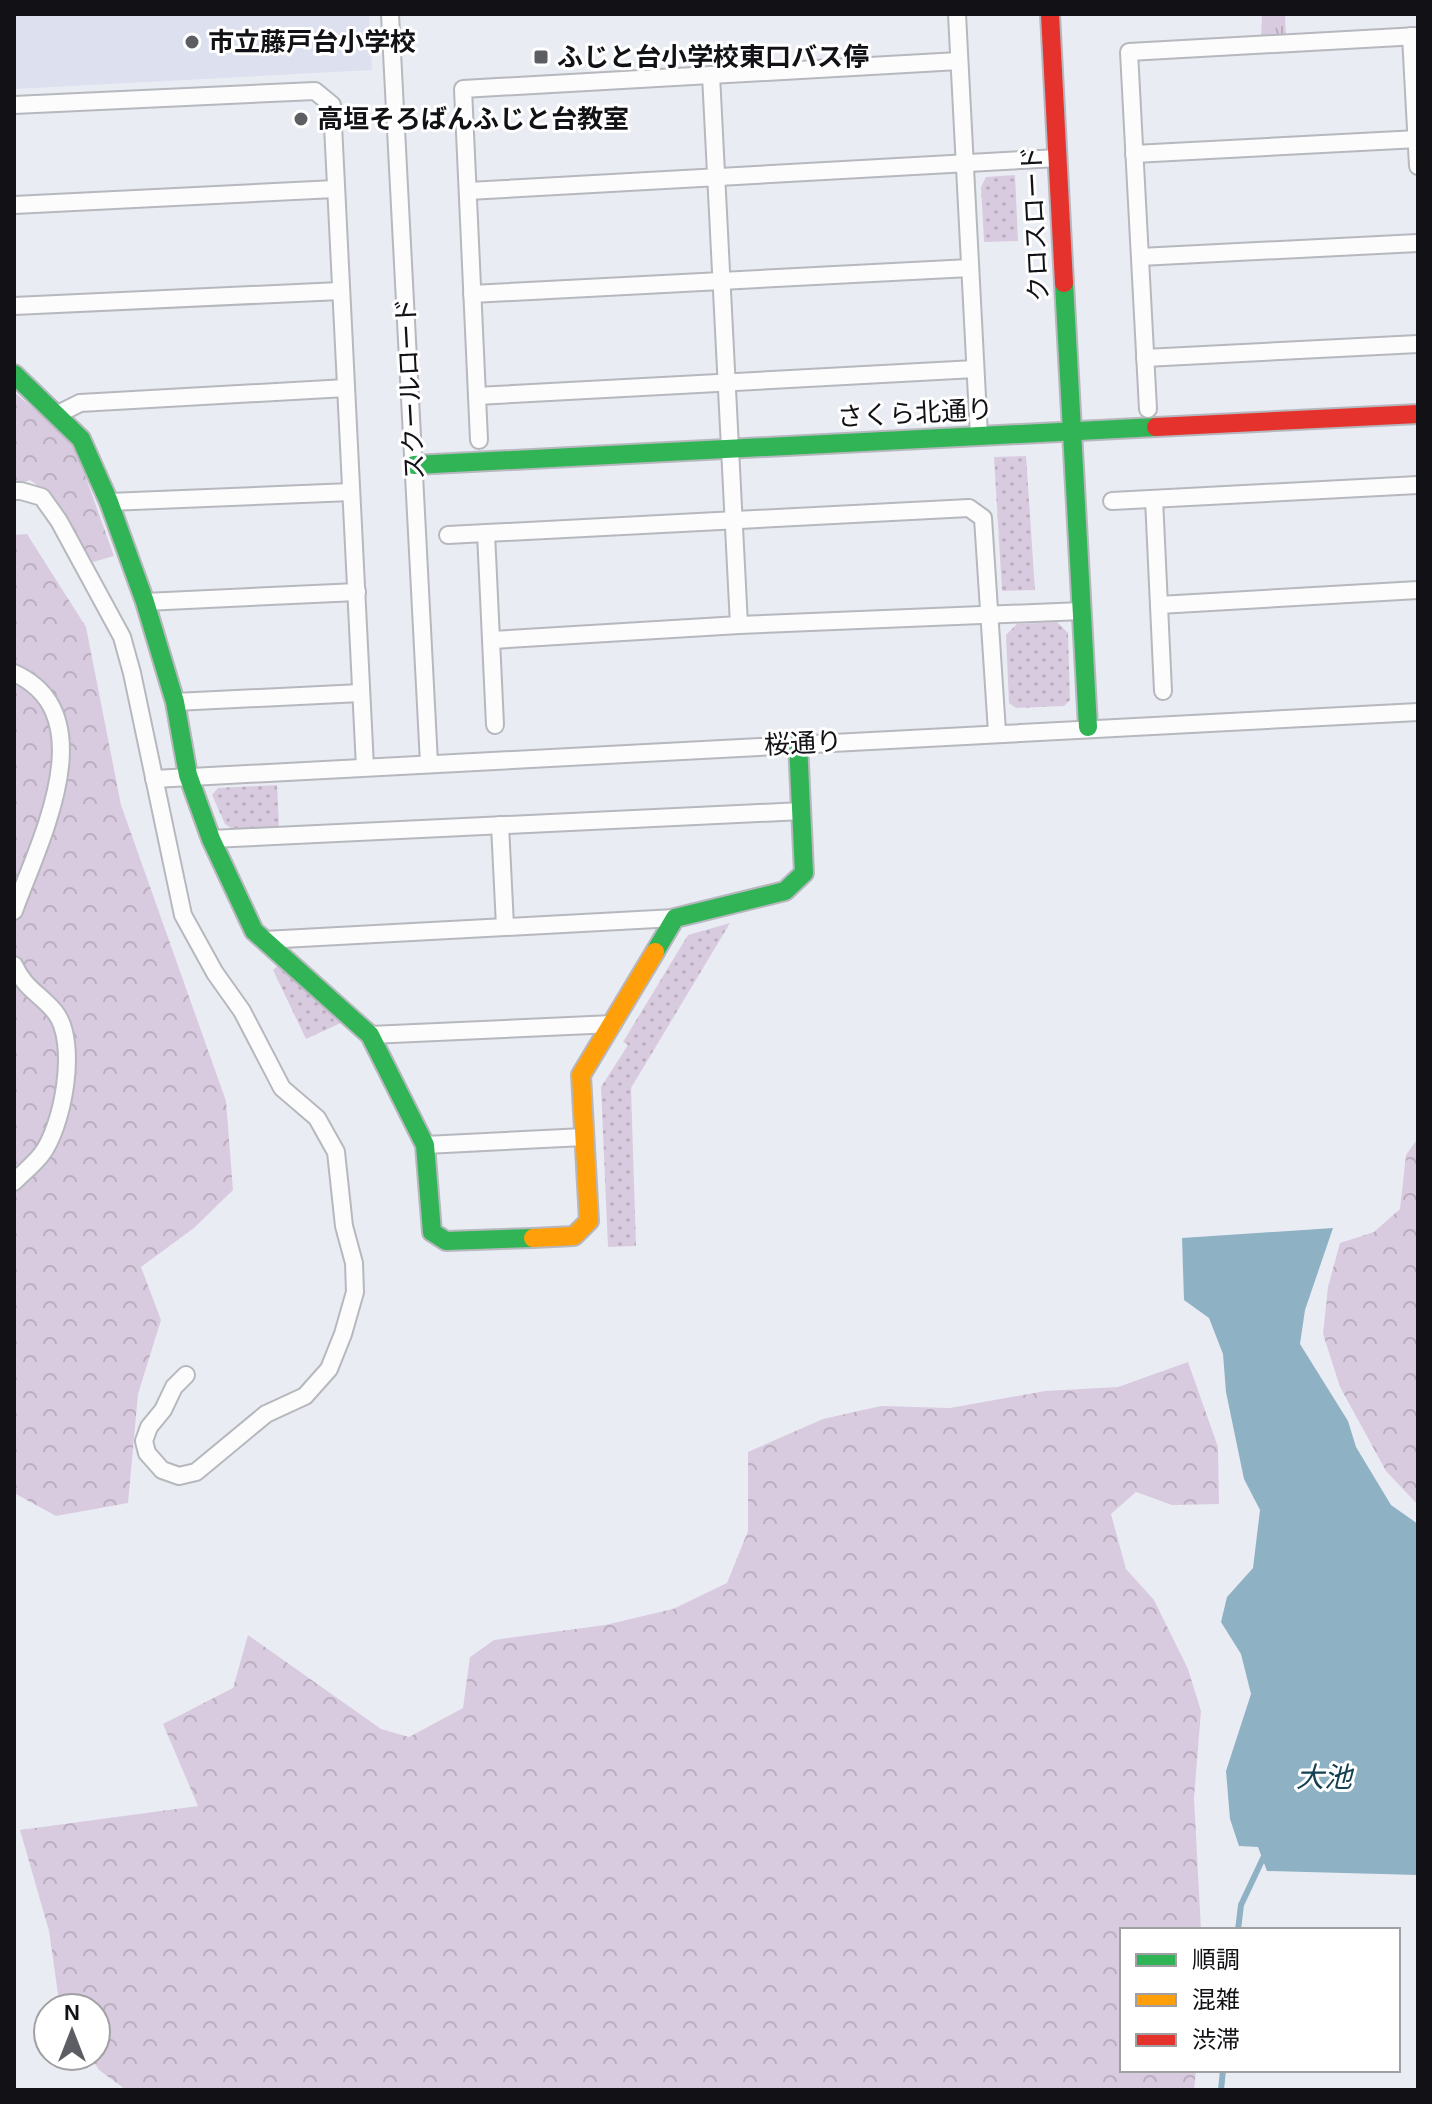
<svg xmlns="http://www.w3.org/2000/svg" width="1432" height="2104" font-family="Helvetica,'Noto Sans JP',sans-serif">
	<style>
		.built { fill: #dde0ef }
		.grass { fill: url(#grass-tufts) }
		.forest { fill: url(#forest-crowns) }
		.park { fill: url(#park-dots) }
		.water { fill: #8eb2c4 }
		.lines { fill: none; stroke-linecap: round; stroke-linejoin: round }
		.stream { stroke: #8eb2c4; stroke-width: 6 }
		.street-casing { stroke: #b6b8be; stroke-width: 20 }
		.fast-casing { stroke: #b6b8be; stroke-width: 22 }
		.slow-casing { stroke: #b6b8be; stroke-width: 22 }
		.jam-casing { stroke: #b6b8be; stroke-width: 22 }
		.street { stroke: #fcfcfd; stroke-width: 16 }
		.fast { stroke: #30b455; stroke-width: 18 }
		.slow { stroke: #ff9f0a; stroke-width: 18 }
		.jam { stroke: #e5322d; stroke-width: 18 }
		.poi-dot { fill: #5d5e64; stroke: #fff; stroke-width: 3 }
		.labels { text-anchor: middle; stroke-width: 6; stroke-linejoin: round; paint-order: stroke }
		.poi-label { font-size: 26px; font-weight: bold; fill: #111116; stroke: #fff; text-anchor: start }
		.street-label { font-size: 26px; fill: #111116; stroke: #fff }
		.water-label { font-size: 28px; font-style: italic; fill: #134052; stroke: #fff }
	</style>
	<defs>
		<pattern id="grass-tufts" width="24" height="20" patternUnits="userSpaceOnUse" patternTransform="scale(2)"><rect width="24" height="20" fill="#d9cbdf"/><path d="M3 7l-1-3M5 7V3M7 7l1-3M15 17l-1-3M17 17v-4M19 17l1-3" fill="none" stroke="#b9adbf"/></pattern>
		<pattern id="forest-crowns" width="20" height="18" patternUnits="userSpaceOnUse" patternTransform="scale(2)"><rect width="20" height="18" fill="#d9cbdf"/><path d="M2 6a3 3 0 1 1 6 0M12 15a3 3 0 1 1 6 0" fill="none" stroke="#b9adbf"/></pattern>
		<pattern id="park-dots" width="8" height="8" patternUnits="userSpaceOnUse" patternTransform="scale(2)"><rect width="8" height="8" fill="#d9cbdf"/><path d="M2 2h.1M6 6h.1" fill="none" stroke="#b9adbf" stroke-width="1.8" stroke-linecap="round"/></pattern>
	</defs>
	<rect width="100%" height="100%" fill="#eaecf4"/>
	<!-- built -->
	<polygon class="built" points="14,14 369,14 372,70 14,89"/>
	<!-- grass -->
	<polygon class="grass" points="1262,14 1285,14 1286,39 1261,39"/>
	<!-- forest -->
	<g class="forest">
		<polygon points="14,392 57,428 76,450 114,556 93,562 50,495 30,480 14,486"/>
		<polygon points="27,534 86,627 121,805 226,1101 233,1190 194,1228 141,1267 161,1320 138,1394 128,1503 56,1516 14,1493 14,535"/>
		<polygon points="1418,1138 1418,1505 1386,1471 1340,1387 1323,1334 1328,1287 1340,1243 1374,1232 1400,1209 1406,1155"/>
		<polygon points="1188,1362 1218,1447 1219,1504 1172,1505 1136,1492 1111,1514 1126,1569 1154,1600 1188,1669 1201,1711 1194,1798 1201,1930 1122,1930 1122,2070 1196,2070 1194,2090 126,2090 99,2070 90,2056 96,2056 96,2008 60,2008 49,1931 20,1830 198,1806 163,1724 233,1688 248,1635 381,1729 409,1737 463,1708 470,1657 494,1640 605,1625 673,1609 727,1583 748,1531 748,1452 823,1419 881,1406 950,1408 1045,1391 1118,1387"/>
	</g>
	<!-- park -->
	<g class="park">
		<polygon points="1015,175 1018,241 984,242 981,187 986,177"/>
		<polygon points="1026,456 1035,590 1002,591 994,457"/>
		<polygon points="1057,622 1068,633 1070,700 1064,706 1016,708 1009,703 1006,635 1017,624"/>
		<polygon points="277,785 279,827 232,829 225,824 212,795 218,788"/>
		<polygon points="730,923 631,1088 636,1246 608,1247 601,1087 628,1045 623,1042 688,935"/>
		<polygon points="279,965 343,1022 306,1039 273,970"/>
	</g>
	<!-- water -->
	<polygon class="water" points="1333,1228 1305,1310 1300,1344 1348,1421 1356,1447 1391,1505 1418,1524 1418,1875 1267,1871 1258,1847 1239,1846 1230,1819 1226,1771 1251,1694 1241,1654 1221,1622 1227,1597 1253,1568 1260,1510 1244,1479 1226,1392 1223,1354 1209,1318 1184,1300 1182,1238"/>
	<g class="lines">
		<!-- stream -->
		<g class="stream">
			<polyline points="1238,1930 1241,1905 1265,1854"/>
			<polyline points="1221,2090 1223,2070"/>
		</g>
		<defs>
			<g id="street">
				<polyline points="390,14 429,763"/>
				<polyline points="957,14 979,436"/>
				<polyline points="1411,36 1418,166"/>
				<polyline points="711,75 739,625"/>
				<polyline points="14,105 315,91 332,105 365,767"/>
				<polyline points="1134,154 1418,139"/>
				<polyline points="468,191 1058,158"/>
				<polyline points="14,205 335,189"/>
				<polyline points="1140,257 1418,243"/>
				<polyline points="472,294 970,268"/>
				<polyline points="14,306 340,291"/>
				<polyline points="1145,358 1418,344"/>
				<polyline points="477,396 975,369"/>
				<polyline points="1148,409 1129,52 1418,36"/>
				<polyline points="58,414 80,403 346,388"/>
				<polyline points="479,440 463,89 959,61"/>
				<polyline points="14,491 21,491 42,497 59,521 122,637 132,673 183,915 215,973 242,1011 282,1088 317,1118 336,1152 344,1226 354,1263 355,1292 343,1334 329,1369 305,1396 266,1414 196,1472 179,1476 162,1470 147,1453 144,1441 149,1427 163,1410 174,1387 186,1375"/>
				<polyline points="1154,499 1163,691"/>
				<polyline points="1112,501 1418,485"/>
				<polyline points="109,502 351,492"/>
				<polyline points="486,533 495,725"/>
				<polyline points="448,535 969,508 983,518 997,732"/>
				<polyline points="145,602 357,592"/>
				<polyline points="1159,605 1418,590"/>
				<polyline points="492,640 739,625 1082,611"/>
				<path d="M14,673C107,715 37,846 14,911"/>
				<polyline points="175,702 361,693"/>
				<polyline points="154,779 1418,712"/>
				<polyline points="500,825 505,926"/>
				<polyline points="211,839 802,811"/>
				<polyline points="264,940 675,918"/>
				<path d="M14,965C25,989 39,993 55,1012C79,1042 63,1127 41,1155C33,1165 23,1173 14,1182"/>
				<polyline points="370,1035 613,1024"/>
				<polyline points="425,1145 584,1137"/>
			</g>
			<g id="fast">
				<polyline points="1064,283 1088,727"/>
				<polyline points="14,374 81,439 109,502 145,602 175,702 188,775 211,839 254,931 370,1035 425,1145 432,1232 446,1241 533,1238"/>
				<polyline points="414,465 1156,427"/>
				<polyline points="655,952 675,918 785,891 804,873 798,743"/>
			</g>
			<polyline id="slow" points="533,1238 574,1236 589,1221 581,1075 655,952"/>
			<g id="jam">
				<polyline points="1050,14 1064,283"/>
				<polyline points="1156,427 1418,414"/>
			</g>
		</defs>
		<!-- street casing -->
		<use href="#street" class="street-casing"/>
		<!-- fast casing -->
		<use href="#fast" class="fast-casing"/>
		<!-- slow casing -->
		<use href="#slow" class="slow-casing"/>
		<!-- jam casing -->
		<use href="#jam" class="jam-casing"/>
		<!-- street -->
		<use href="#street" class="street"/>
		<!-- fast -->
		<use href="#fast" class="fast"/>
		<!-- slow -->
		<use href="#slow" class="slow"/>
		<!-- jam -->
		<use href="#jam" class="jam"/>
	</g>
	<!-- markers -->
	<g class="poi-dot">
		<circle cx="192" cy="42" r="8"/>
		<rect x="533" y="49" width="16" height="16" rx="4"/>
		<circle cx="301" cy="119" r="8"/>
	</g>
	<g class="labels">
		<!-- poi labels -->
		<g class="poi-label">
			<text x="208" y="51">市立藤戸台小学校</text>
			<text x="557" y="66">ふじと台小学校東口バス停</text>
			<text x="317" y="128">高垣そろばんふじと台教室</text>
		</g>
		<!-- street labels -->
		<g class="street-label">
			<text transform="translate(1035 224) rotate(-93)" y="9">クロスロード</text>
			<text transform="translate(410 389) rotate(-93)" y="9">スクールロード</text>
			<text transform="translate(915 413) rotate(-3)" y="9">さくら北通り</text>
			<text transform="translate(803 743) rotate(-3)" y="9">桜通り</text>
		</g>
		<!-- water labels -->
		<g class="water-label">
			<text x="1324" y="1787">大池</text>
		</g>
	</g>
	<!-- border -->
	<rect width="1432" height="2104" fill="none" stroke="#111116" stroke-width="32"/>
	<!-- legend -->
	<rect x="1120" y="1928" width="280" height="144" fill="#ffffff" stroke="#a0a0a2" stroke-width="2"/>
	<rect x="1136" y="1954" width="40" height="12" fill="#30b455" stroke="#a0a0a2" stroke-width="2"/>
	<text x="1192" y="1968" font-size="24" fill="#111116">順調</text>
	<rect x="1136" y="1994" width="40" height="12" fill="#ff9f0a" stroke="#a0a0a2" stroke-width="2"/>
	<text x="1192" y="2008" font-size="24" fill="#111116">混雑</text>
	<rect x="1136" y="2034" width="40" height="12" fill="#e5322d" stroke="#a0a0a2" stroke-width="2"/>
	<text x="1192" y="2048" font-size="24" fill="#111116">渋滞</text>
	<!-- north arrow -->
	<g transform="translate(72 2032)"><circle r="38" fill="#ffffff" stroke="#a0a0a2" stroke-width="2"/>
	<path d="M0-6L14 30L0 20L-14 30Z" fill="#5d5e64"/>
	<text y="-12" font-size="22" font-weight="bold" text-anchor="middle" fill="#111116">N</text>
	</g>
</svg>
